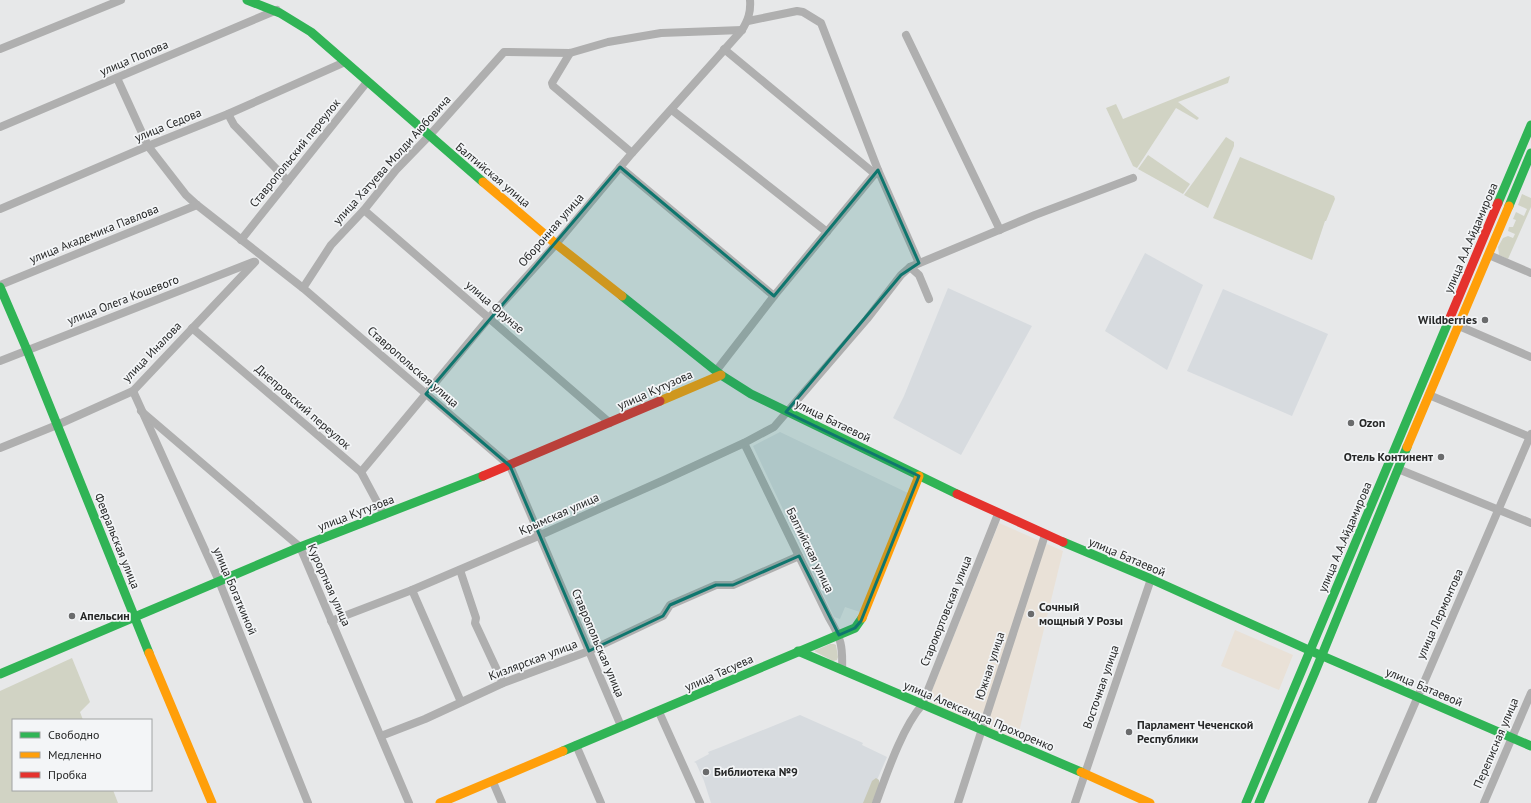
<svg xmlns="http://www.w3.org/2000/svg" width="1531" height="803" font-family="'PT Sans',sans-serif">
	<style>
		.commercial { fill: #e9e1d7 }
		.built { fill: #d7dbdf }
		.green { fill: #d1d3c4 }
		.forest { fill: #c7c8b7 }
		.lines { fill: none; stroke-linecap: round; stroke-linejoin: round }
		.street { stroke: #afafaf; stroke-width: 8 }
		.fast { stroke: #30b455; stroke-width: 9 }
		.slow { stroke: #ff9f0a; stroke-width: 9 }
		.jam { stroke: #e5322d; stroke-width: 9 }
		.marked { fill: #0f766e; fill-opacity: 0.2; stroke: #0f766e; stroke-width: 3; stroke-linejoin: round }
		.poi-dot { fill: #6a6b6c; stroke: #f3f5f7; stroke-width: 1.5 }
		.labels { text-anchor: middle; stroke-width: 3.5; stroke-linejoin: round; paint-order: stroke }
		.street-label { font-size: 12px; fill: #272828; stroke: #f3f5f7 }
		.poi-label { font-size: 12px; font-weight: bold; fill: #272828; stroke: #f3f5f7; text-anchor: start }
	</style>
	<rect width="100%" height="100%" fill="#e7e8e9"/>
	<!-- commercial -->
	<g class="commercial">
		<polygon points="999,523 1063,551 1017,740 927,703"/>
		<polygon points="1235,630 1293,655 1279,690 1221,666"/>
	</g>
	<!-- built -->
	<g class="built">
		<polygon points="1145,253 1203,285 1167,370 1105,331"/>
		<polygon points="948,288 1032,326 961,455 893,418 904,396"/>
		<polygon points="1223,289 1328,334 1292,416 1187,371"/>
		<polygon points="780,432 908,493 860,612 845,607 840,619 834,617 753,446"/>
		<polygon points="800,715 863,743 862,745 887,757 867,803 711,803 704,781 696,763 694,762 709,754 708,752 721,747"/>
	</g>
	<!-- green -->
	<g class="green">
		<polygon points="1230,76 1228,83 1178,102 1199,118 1197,120 1176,108 1137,168 1133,166 1106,108 1116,104 1123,119"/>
		<polygon points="1226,137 1234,142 1234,146 1208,208 1184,195"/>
		<polygon points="1148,155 1190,184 1183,194 1138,169"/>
		<polygon points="1240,157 1334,196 1335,199 1326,221 1325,221 1312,260 1213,218"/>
		<polygon points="1522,194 1531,198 1531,207 1508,259 1499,255 1498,247 1503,238 1508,236 1513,238 1515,234 1508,231 1509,227 1513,227 1516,220 1513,219 1516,212 1524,216 1527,209 1518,205"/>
		<polygon points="830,644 834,644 836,645 838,657 837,660 833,661 814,651"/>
		<polygon points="72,658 90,702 80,712 83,720 13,720 13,790 113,790 118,803 0,803 0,691"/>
	</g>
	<!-- forest -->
	<polygon class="forest" points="876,778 879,780 879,786 872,803 863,803 872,781"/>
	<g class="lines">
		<!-- street -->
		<g class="street">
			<polyline points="748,21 797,11 803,12 821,23 878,170 919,263"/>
			<polyline points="906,35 1000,230"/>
			<polyline points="0,49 121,0"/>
			<polyline points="724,49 875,174"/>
			<polyline points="570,53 552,83 553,86 632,153"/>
			<polyline points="117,78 148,146 186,195 197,205 303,288 510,466 621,726"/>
			<polyline points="672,110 827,232"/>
			<polyline points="228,114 234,125 288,181"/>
			<polyline points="0,127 277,10"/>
			<polyline points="620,167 774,296"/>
			<polyline points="0,209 148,146 228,114 345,62"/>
			<polyline points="364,210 610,423"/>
			<polyline points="241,240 367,82"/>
			<polyline points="1489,255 1531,273"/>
			<polyline points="910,267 919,275 929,299"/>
			<polyline points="0,285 197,205"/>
			<polyline points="303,288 331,245 364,210 396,170 429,136 504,52 570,53 608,42 661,33 742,30"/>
			<polyline points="1459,326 1531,357"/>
			<polyline points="192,328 361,472 384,515"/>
			<polyline points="0,361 253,262"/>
			<polyline points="716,371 774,296 878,170"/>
			<polyline points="133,391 219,581 308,803"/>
			<polyline points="1429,395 1530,437"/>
			<polyline points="141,411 300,547 409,803"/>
			<path d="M744,443L829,618C841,638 843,646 842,670"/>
			<polyline points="0,448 57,425 133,391 255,262"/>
			<polyline points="1398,469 1531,523"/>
			<path d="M361,472L489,318L556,244L632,153L742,30C748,20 751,12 750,0"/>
			<polyline points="460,570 476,618 475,623 503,683"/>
			<polyline points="412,590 461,702"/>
			<polyline points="331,621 412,590 536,537 664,480 744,443 774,427 867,319 901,275 910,267 1035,215 1133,178"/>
			<polyline points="659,712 700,803"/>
			<polyline points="381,736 425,719 503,683 589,651 663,616 670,605 716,585 733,585 799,556"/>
			<polyline points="576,745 601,803"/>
			<polyline points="493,782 502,803"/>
			<path d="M876,803C887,773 902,728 922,705L998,514"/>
			<polyline points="958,803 1045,535"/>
			<polyline points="1075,803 1151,579"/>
			<polyline points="1372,803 1531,434"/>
			<polyline points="1484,803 1531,693"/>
		</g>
		<!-- fast -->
		<g class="fast">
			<polyline points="247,0 280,13 311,32 483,182"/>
			<polyline points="1498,203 1531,125"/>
			<polyline points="1509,206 1531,153"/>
			<polyline points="0,287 27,350 149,653"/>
			<polyline points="622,296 721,375 751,394 957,494"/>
			<polyline points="1063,542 1151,579 1311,651 1531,746"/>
			<polyline points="798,651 1081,772"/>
			<polyline points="0,674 300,547 483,476"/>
			<polyline points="563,751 855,628 862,618"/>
			<polyline points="1246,803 1449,320"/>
			<polyline points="1259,803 1315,672 1407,447"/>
		</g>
		<!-- slow -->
		<g class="slow">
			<polyline points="483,182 556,244 622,296"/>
			<polyline points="660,401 721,375"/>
			<polyline points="1407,447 1509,206"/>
			<polyline points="862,618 919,476"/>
			<polyline points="149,653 212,803"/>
			<polyline points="1081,772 1150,803"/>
			<polyline points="440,803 563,751"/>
		</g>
		<!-- jam -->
		<g class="jam">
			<polyline points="1449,320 1498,203"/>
			<polyline points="483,476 660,401"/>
			<polyline points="957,494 1063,542"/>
		</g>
	</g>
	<!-- marked area -->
	<path class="marked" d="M620,167L774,296L878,170L919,263L901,275L786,412L919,476L861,621L855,628L839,635L799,556L733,585H716L670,605L663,616L589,651L510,466L426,394Z"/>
	<!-- markers -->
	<g class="poi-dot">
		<circle cx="1485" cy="320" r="4"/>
		<circle cx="1351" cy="423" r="4"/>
		<circle cx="1441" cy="457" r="4"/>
		<circle cx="1031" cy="614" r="4"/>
		<circle cx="72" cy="616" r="4"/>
		<circle cx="1129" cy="732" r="4"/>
		<circle cx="706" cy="772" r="4"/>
	</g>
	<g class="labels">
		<!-- street labels -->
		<g class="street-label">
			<text transform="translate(134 58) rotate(-23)" y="4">улица Попова</text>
			<text transform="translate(168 125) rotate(-22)" y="4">улица Седова</text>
			<text transform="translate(295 153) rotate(-51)" y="4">Ставропольский переулок</text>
			<text transform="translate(392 160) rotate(-48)" y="4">улица Хатуева Молди Аюбовича</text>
			<text transform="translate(493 175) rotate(40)" y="4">Балтийская улица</text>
			<text transform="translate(551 230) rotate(-49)" y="4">Оборонная улица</text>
			<text transform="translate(94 234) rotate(-22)" y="4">улица Академика Павлова</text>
			<text transform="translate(1471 238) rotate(-67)" y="4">улица А.А.Айдамирова</text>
			<text transform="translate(123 300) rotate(-21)" y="4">улица Олега Кошевого</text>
			<text transform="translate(495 307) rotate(41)" y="4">улица Фрунзе</text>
			<text transform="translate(152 352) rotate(-46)" y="4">улица Иналова</text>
			<text transform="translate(413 367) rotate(41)" y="4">Ставропольская улица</text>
			<text transform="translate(655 390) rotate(-24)" y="4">улица Кутузова</text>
			<text transform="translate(303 407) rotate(41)" y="4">Днепровский переулок</text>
			<text transform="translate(833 421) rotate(26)" y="4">улица Батаевой</text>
			<text transform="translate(356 513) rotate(-21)" y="4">улица Кутузова</text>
			<text transform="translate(559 514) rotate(-24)" y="4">Крымская улица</text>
			<text transform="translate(1345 537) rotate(-67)" y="4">улица А.А.Айдамирова</text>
			<text transform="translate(117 541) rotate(68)" y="4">Февральская улица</text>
			<text transform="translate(810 550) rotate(64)" y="4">Балтийская улица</text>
			<text transform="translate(1127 557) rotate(23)" y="4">улица Батаевой</text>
			<text transform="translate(329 585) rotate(66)" y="4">Курортная улица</text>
			<text transform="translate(235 591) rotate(67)" y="4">улица Богаткиной</text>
			<text transform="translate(946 611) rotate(-68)" y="4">Староюртовская улица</text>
			<text transform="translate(1440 614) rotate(-66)" y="4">улица Лермонтова</text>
			<text transform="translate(598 643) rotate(67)" y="4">Ставропольская улица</text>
			<text transform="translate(533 660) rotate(-21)" y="4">Кизлярская улица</text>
			<text transform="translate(990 666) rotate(-72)" y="4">Южная улица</text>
			<text transform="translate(719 673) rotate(-24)" y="4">улица Тасуева</text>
			<text transform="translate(1101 687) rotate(-71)" y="4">Восточная улица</text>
			<text transform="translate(1424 687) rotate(23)" y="4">улица Батаевой</text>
			<text transform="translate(979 716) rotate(23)" y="4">улица Александра Прохоренко</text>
			<text transform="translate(1496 743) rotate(-67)" y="4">Переписная улица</text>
		</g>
		<!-- poi labels -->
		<g class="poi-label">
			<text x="1477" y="324" text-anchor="end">Wildberries</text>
			<text x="1359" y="427">Ozon</text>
			<text x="1433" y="461" text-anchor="end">Отель Континент</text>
			<text x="1039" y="611">Сочный<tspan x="1039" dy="14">мощный У Розы</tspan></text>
			<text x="80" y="620">Апельсин</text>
			<text x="1137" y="729">Парламент Чеченской<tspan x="1137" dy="14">Республики</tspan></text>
			<text x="714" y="776">Библиотека №9</text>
		</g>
	</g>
	<!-- legend -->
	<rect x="12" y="719" width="140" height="72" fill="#f3f5f7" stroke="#a1a3a4"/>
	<rect x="20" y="732" width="20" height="6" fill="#30b455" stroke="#a1a3a4"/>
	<text x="48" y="739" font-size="12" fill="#272828">Свободно</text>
	<rect x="20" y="752" width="20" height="6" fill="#ff9f0a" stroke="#a1a3a4"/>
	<text x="48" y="759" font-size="12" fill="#272828">Медленно</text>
	<rect x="20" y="772" width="20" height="6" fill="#e5322d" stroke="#a1a3a4"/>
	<text x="48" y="779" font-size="12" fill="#272828">Пробка</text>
</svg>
